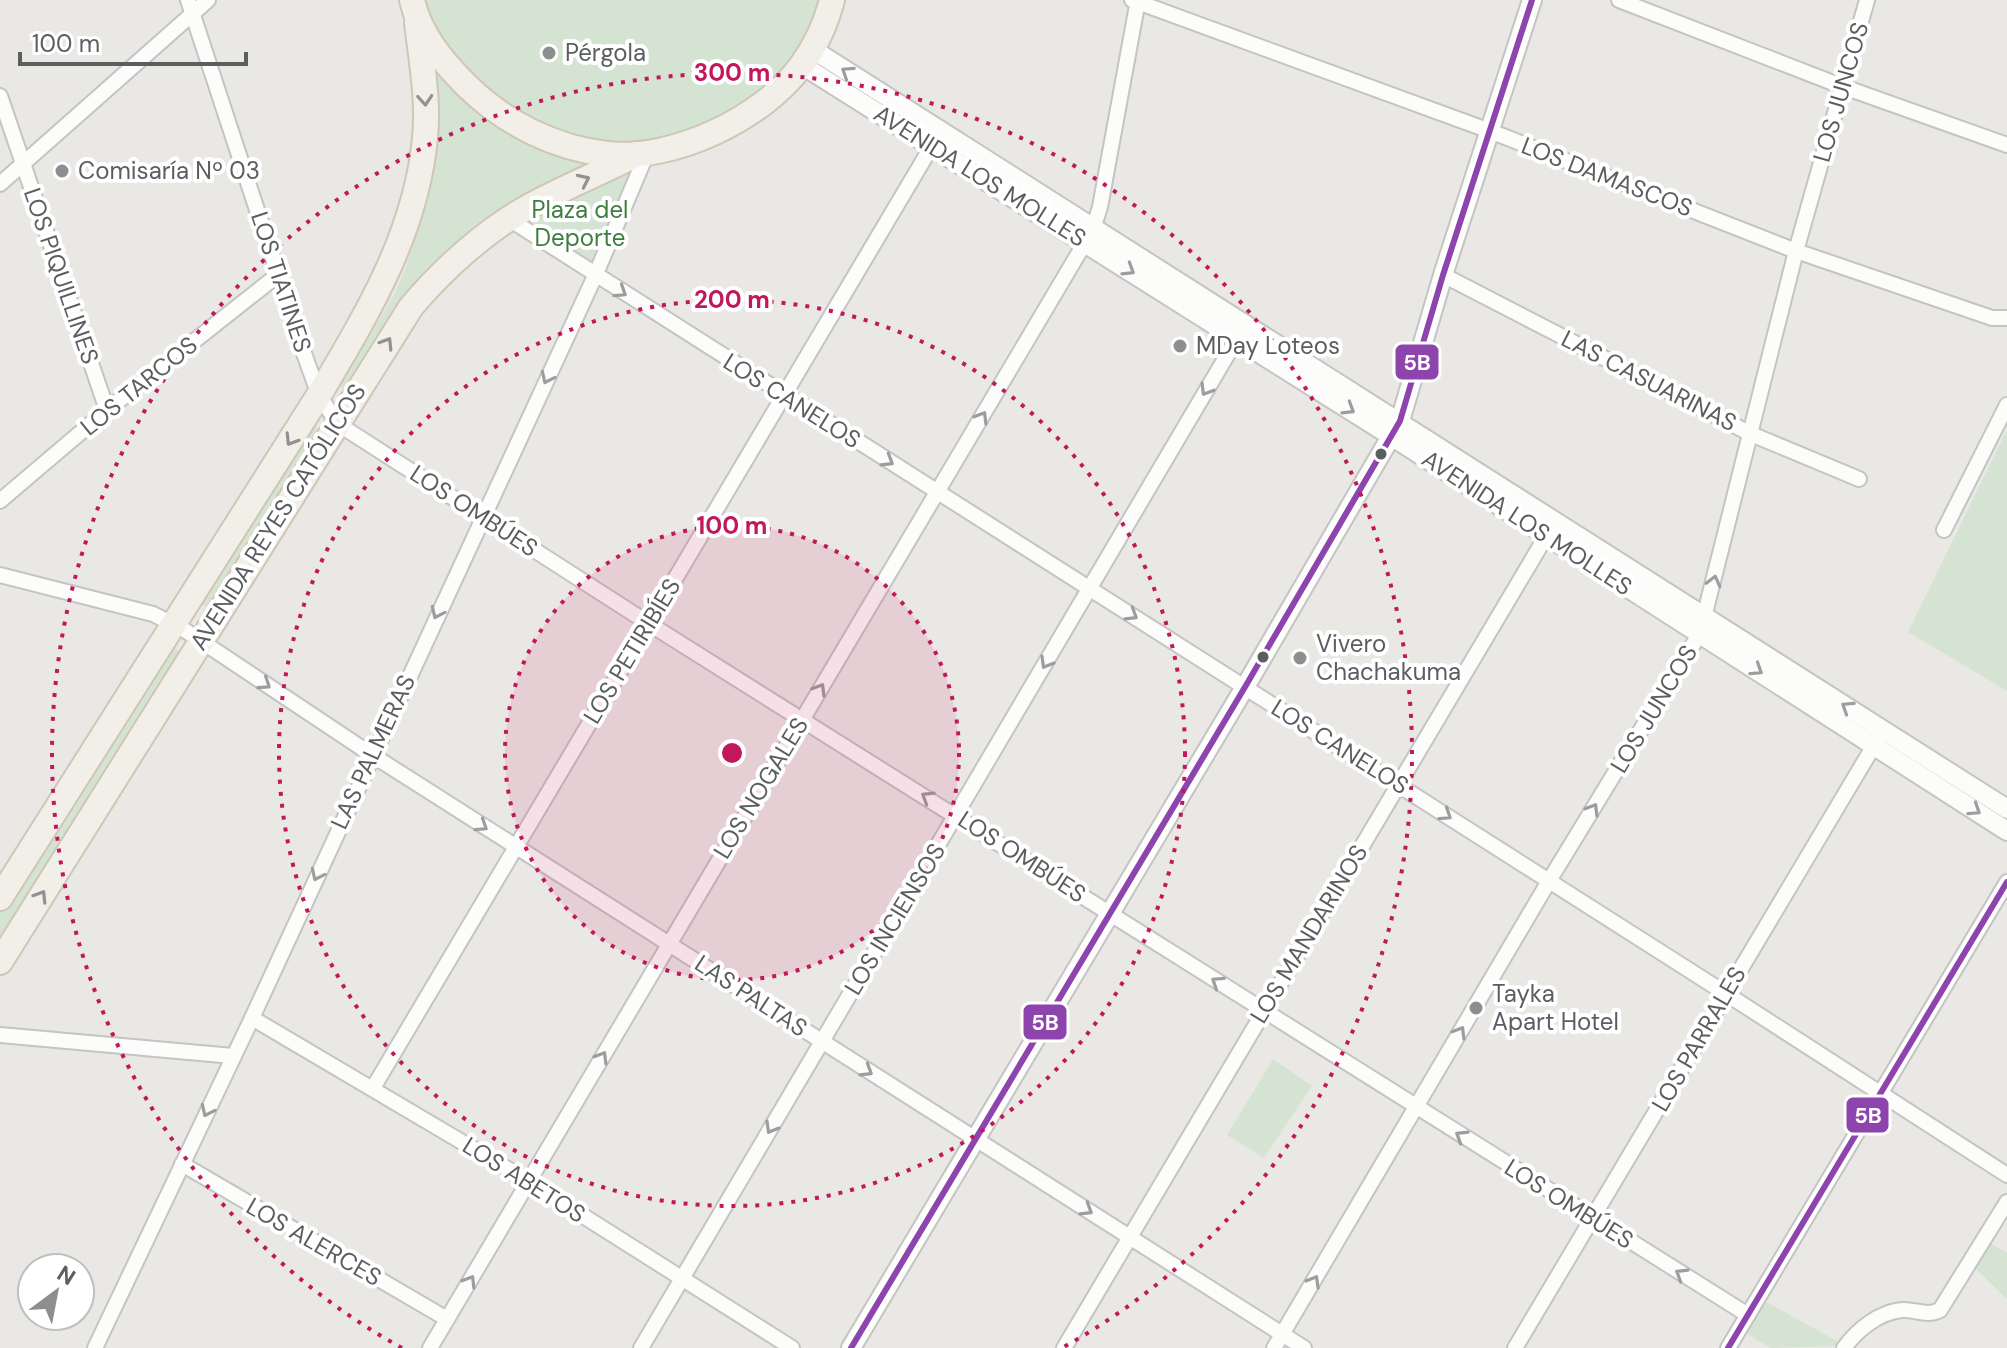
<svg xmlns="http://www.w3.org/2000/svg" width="2007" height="1348" font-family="'DM Sans',sans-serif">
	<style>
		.green { fill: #d5e4d2 }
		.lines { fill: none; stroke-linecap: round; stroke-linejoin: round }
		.minor-casing { stroke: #c4c4c4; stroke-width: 18 }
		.tertiary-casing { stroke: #c4c4c4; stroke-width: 22 }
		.primary-casing { stroke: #cfc6b5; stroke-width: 28 }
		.minor { stroke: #fcfcfb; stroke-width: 14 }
		.tertiary { stroke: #fcfcfb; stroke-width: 18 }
		.primary { stroke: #f1efe8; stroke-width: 24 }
		.bus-1-casing { stroke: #fff; stroke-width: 12 }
		.bus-1 { stroke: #8e44ad; stroke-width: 6 }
		.oneway { stroke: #9b9d9f }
		.oneway2 { stroke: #909190 }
		.ring { fill: none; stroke: #c2185b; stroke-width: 4; stroke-dasharray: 4 8 }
		.poi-dot { fill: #8d8e8f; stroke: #fff; stroke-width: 3 }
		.bus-dot { fill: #5b5e61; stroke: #fff; stroke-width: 3 }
		.labels { text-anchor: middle; stroke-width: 8; stroke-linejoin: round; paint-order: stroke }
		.poi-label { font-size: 24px; fill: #5b5e61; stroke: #fff; text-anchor: start }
		.street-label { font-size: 24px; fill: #5b5e61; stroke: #fff }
		.park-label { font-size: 24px; fill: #3f7d3e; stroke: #fff }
		.centre { fill: #c2185b; stroke: #fff; stroke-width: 4 }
		.ring-label { font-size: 24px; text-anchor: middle; font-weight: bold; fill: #c2185b; stroke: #fff; stroke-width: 8; stroke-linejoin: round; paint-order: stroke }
		.line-badge { stroke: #fff; stroke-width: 3 }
		.badge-label { font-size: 22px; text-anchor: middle; font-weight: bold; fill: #fff }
	</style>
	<rect width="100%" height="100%" fill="#eae8e5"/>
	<!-- green -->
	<g class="green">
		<polygon points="421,0 824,0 805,47 769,88 719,121 667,141 590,146 500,107 447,51"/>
		<path d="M433,58L480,106L610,159L509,212L347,391L337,384C359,349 388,313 403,274C429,208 445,128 433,58Z"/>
		<polygon points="625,173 632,175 594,263 588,264 528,225 526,219"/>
		<polygon points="309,423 321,431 210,610 198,602"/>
		<polygon points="2007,430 2007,691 1908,632"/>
		<polygon points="168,644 183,653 0,946 0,914"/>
		<polygon points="1273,1059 1312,1086 1264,1158 1227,1135"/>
		<polygon points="1983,1239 2007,1253 2007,1299 1969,1262"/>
		<polygon points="1759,1298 1846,1346 1771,1348 1740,1330"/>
	</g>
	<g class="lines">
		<defs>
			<g id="minor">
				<polyline points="188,0 306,359 319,395 338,424 648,623 1748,1315"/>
				<polyline points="1132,0 1490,131 1796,251 1992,318 2007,318"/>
				<polyline points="1619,0 1841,86 2007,145"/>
				<polyline points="0,96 107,410"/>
				<polyline points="0,184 208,0"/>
				<polyline points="509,219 1725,993 2007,1175"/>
				<polyline points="1443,275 1751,434 1859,479"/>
				<polyline points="0,501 107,410 279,274"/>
				<polyline points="1944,530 2007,405"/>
				<polyline points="0,575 153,614 183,629 372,755 1304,1348"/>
				<polyline points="252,1018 528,1181 792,1348"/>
				<polyline points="0,1035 233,1056"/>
				<polyline points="373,1088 936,139"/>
				<polyline points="182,1164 447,1319"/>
				<polyline points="95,1348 252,1018 595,276 647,153"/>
				<polyline points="430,1348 1093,229 1100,207 1138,0"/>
				<polyline points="641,1348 1242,330"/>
				<polyline points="1064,1348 1551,528"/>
				<polyline points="1274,1348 1549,881 1700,633 1796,251 1867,0"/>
				<polyline points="1515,1348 1879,737"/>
				<polyline points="1728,1348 2007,882"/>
				<path d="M1844,1348C1857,1330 1879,1312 1902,1310C1915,1309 1927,1317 1940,1310L2007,1202"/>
			</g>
			<g id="tertiary">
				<polyline points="812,49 2007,809"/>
				<polyline points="802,65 1391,436 2007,831"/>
				<polyline points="851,1348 1245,687 1400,421 1443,275 1532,0"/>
			</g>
			<g id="primary">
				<path d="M412,0C420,35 442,61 467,86C505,123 554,148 607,154C673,161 762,119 801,66C815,47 826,23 832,0"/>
				<path d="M0,898L319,395C367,314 416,234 425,138C429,99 421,60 417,22"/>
				<path d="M0,962L411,307C443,269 486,230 530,206C565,187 602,172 637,154"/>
			</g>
		</defs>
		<!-- minor casing -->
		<use href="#minor" class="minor-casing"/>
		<!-- tertiary casing -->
		<use href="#tertiary" class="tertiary-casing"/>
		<!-- primary casing -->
		<use href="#primary" class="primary-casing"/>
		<!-- minor -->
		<use href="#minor" class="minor"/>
		<!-- tertiary -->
		<use href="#tertiary" class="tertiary"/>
		<!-- primary -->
		<use href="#primary" class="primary"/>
		<defs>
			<g id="bus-1">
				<polyline points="851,1348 1245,687 1400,421 1443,275 1532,0"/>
				<polyline points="1728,1348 2007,882"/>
			</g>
		</defs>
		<!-- bus-1 casing -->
		<use href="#bus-1" class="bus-1-casing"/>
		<!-- bus-1 -->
		<use href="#bus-1" class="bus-1"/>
	</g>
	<!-- one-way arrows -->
	<defs><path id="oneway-chevron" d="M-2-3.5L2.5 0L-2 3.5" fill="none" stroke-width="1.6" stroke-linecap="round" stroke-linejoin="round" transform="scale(2)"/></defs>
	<g class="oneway">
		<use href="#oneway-chevron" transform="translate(847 72) rotate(-147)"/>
		<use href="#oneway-chevron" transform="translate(1129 270) rotate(32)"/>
		<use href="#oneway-chevron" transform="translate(621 292) rotate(33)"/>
		<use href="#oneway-chevron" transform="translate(547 378) rotate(115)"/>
		<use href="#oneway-chevron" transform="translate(1206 390) rotate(121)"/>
		<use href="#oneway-chevron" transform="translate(1349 409) rotate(32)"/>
		<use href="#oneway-chevron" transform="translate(982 417) rotate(-59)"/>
		<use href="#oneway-chevron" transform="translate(888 461) rotate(32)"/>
		<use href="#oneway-chevron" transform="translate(1714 581) rotate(-76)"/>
		<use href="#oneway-chevron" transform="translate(437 613) rotate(115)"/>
		<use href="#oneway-chevron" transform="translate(1132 615) rotate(32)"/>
		<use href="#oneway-chevron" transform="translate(1046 663) rotate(120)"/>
		<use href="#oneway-chevron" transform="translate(1757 670) rotate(33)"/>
		<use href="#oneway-chevron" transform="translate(265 684) rotate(34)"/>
		<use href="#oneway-chevron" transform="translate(820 689) rotate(-59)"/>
		<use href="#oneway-chevron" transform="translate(1847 707) rotate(-147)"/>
		<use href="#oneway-chevron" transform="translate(927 797) rotate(-148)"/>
		<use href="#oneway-chevron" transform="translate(1593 809) rotate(-59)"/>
		<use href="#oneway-chevron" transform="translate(1975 810) rotate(33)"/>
		<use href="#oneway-chevron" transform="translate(1446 815) rotate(33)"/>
		<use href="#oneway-chevron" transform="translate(482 826) rotate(33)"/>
		<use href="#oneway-chevron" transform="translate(317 875) rotate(115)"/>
		<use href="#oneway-chevron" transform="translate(1217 982) rotate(-147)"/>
		<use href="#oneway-chevron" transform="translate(1460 1032) rotate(-59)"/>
		<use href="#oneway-chevron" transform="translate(602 1057) rotate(-59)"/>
		<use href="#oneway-chevron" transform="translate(867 1071) rotate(32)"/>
		<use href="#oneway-chevron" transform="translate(207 1111) rotate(115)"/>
		<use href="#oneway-chevron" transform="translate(771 1128) rotate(120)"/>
		<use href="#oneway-chevron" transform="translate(1461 1136) rotate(-148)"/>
		<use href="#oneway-chevron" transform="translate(1087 1210) rotate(32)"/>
		<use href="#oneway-chevron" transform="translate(1681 1274) rotate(-148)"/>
		<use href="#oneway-chevron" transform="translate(470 1281) rotate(-59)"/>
		<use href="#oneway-chevron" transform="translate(1314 1281) rotate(-60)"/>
	</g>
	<g class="oneway2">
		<use href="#oneway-chevron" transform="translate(425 100) rotate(86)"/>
		<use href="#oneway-chevron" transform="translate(584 180) rotate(-25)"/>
		<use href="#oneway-chevron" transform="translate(387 343) rotate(-58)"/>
		<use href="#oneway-chevron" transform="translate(291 440) rotate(122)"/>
		<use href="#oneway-chevron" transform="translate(41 896) rotate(-58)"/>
	</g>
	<!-- distance rings -->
	<circle cx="732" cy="753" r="227" fill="#c2185b" fill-opacity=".12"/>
	<g class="ring">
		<circle cx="732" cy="753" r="227"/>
		<circle cx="732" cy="753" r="453"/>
		<path d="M402 1348A680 680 0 1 1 1062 1348"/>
	</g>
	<!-- markers -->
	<g class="poi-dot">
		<circle cx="549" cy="53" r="8"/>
		<circle cx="62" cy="171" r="8"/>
		<circle cx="1180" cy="346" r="8"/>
		<circle cx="1300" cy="658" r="8"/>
		<circle cx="1476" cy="1008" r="8"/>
	</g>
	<g class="bus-dot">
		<circle cx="1381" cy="454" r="7"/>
		<circle cx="1263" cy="657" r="7"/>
	</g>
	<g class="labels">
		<!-- poi labels -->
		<g class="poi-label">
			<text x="565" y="61">Pérgola</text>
			<text x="78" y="179">Comisaría Nº 03</text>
			<text x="1196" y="354">MDay Loteos</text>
			<text x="1316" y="652">Vivero<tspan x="1316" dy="28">Chachakuma</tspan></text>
			<text x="1492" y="1002">Tayka<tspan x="1492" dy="28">Apart Hotel</tspan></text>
		</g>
		<!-- street labels -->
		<g class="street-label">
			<text transform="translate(1841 92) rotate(-74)" y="8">LOS JUNCOS</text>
			<text transform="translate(980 176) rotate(32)" y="8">AVENIDA LOS MOLLES</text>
			<text transform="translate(1607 177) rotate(21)" y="8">LOS DAMASCOS</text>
			<text transform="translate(61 276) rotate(71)" y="8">LOS PIQUILLINES</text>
			<text transform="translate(281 282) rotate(72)" y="8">LOS TIATINES</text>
			<text transform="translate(1649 381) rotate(27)" y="8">LAS CASUARINAS</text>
			<text transform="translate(139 386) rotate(-39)" y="8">LOS TARCOS</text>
			<text transform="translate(792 401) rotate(32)" y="8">LOS CANELOS</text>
			<text transform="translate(474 511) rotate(33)" y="8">LOS OMBÚES</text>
			<text transform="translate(278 517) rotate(-58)" y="8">AVENIDA REYES CATÓLICOS</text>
			<text transform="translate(1527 523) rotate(33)" y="8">AVENIDA LOS MOLLES</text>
			<text transform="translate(632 651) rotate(-59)" y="8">LOS PETIRIBÍES</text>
			<text transform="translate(1654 709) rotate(-59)" y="8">LOS JUNCOS</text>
			<text transform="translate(1340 747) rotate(32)" y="8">LOS CANELOS</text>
			<text transform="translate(373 752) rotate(-65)" y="8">LAS PALMERAS</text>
			<text transform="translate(761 788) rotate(-59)" y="8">LOS NOGALES</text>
			<text transform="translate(1022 857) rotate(33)" y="8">LOS OMBÚES</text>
			<text transform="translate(895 919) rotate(-59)" y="8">LOS INCIENSOS</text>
			<text transform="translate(1309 934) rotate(-59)" y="8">LOS MANDARINOS</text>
			<text transform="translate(751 996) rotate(33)" y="8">LAS PALTAS</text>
			<text transform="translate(1699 1039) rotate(-60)" y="8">LOS PARRALES</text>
			<text transform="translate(524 1180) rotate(32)" y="8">LOS ABETOS</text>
			<text transform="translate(1569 1204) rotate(32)" y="8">LOS OMBÚES</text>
			<text transform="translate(314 1242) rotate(30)" y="8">LOS ALERCES</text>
		</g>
		<!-- park labels -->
		<g class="park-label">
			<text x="580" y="218">Plaza del<tspan x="580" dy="28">Deporte</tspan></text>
		</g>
	</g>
	<circle cx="732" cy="753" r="12" class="centre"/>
	<g class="ring-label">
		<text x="732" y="81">300 m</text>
		<text x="732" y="308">200 m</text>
		<text x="732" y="534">100 m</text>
	</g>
	<g class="line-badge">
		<rect x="1394" y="343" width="46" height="38" rx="8" fill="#8e44ad"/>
		<rect x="1022" y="1003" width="46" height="38" rx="8" fill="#8e44ad"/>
		<rect x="1845" y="1096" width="45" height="38" rx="8" fill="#8e44ad"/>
	</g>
	<g class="badge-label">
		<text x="1417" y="370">5B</text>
		<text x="1045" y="1030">5B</text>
		<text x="1868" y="1123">5B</text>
	</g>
	<!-- north arrow -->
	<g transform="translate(56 1292) rotate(32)"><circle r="38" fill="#ffffff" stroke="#bdbfc0" stroke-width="2"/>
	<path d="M0-6L14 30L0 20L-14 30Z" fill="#8d8e8f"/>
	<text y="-12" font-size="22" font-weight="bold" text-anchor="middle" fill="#5b5e61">N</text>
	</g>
	<!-- scale -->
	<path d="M20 52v12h226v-12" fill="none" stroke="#5b5e61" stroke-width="4"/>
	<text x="32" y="52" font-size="24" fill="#5b5e61" stroke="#ffffff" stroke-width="6" paint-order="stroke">100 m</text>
</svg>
